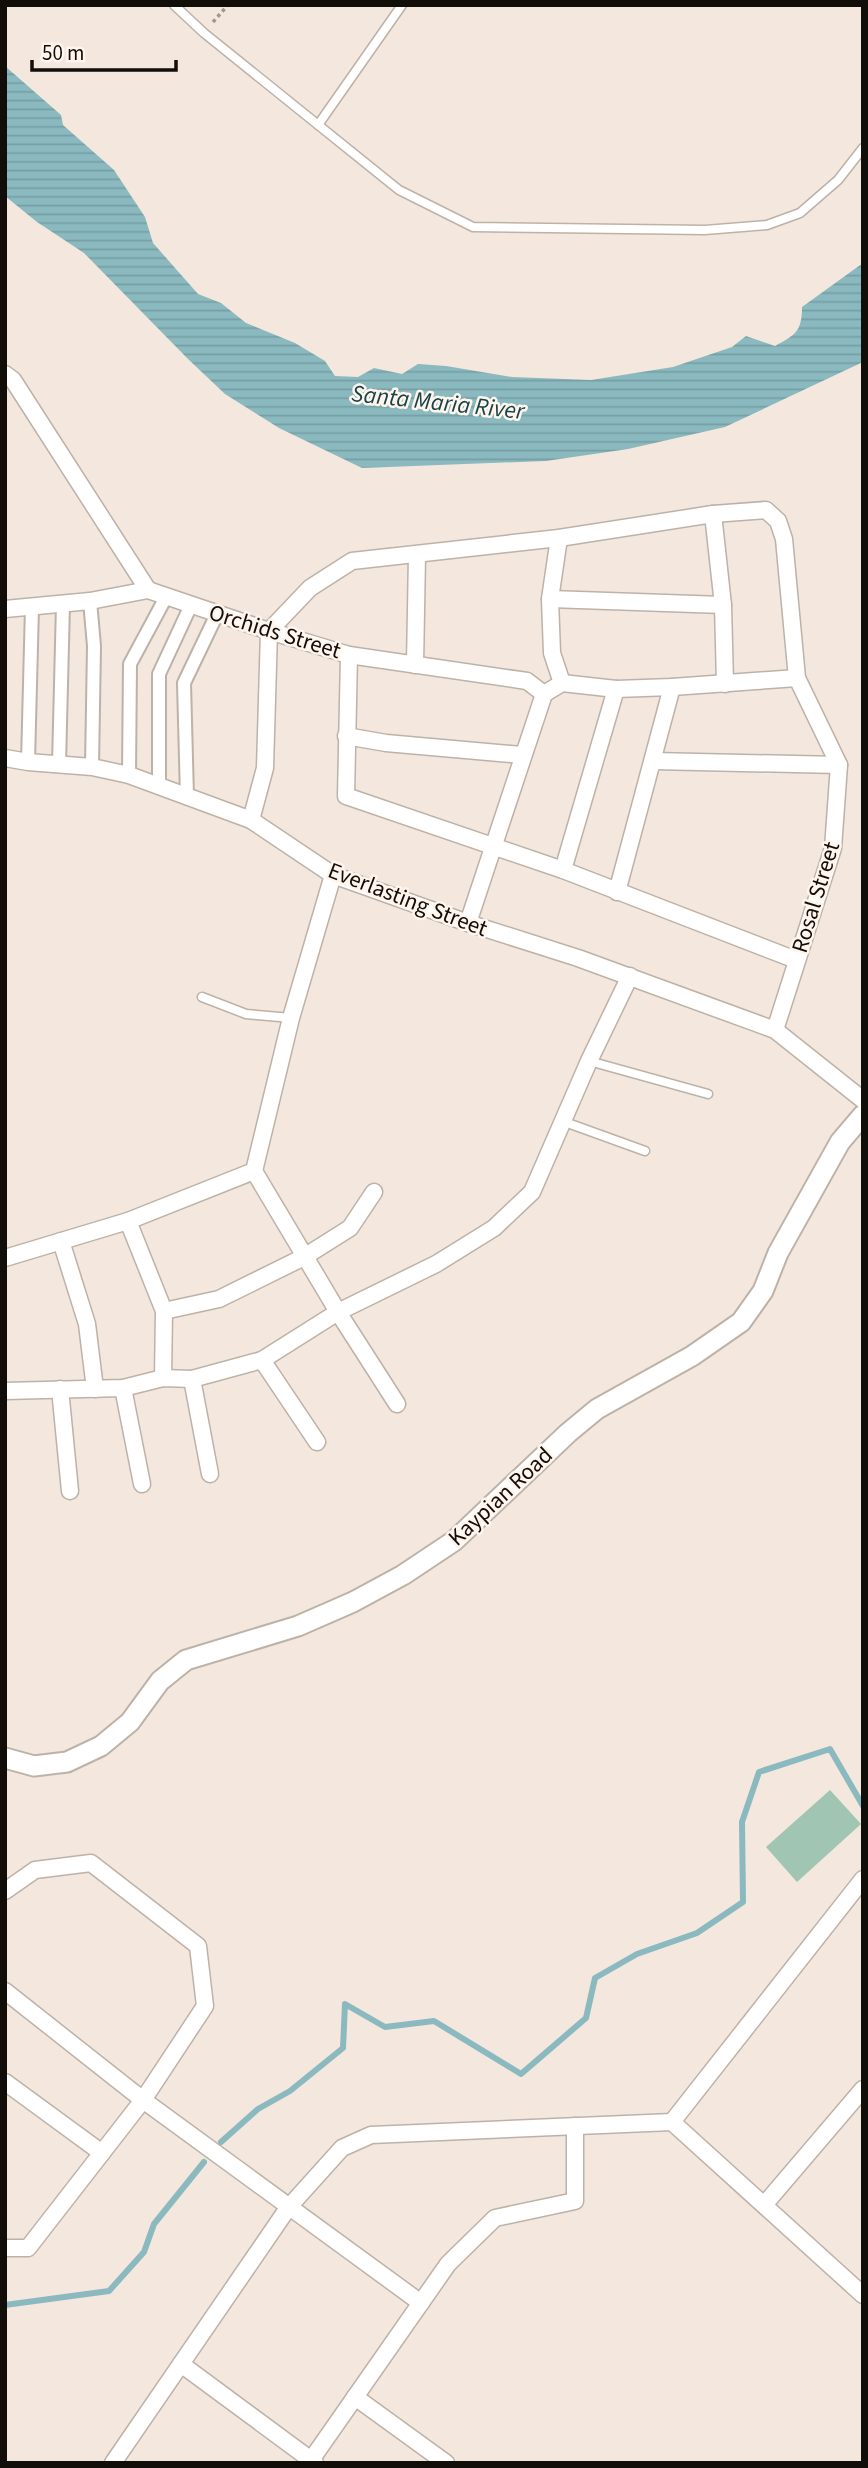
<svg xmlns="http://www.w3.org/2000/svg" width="868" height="2468" font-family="'Source Sans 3',sans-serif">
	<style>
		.green { fill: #a1c5b3 }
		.water { fill: url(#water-rules) }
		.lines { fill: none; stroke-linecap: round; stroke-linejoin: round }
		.stream { stroke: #8ababf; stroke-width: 6 }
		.service-casing { stroke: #bdb2a8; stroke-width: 11 }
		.pedestrian-casing { stroke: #bdb2a8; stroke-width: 16 }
		.minor-casing { stroke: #bdb2a8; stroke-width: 19 }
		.tertiary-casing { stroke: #bdb2a8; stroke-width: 23 }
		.path { stroke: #a0978f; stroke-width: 3.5; stroke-dasharray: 3.5 3.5; stroke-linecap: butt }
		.service { stroke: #fff; stroke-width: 8 }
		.pedestrian { stroke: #fff; stroke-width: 12 }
		.minor { stroke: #fff; stroke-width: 16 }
		.tertiary { stroke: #fff; stroke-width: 19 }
		.labels { text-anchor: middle; stroke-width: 5; stroke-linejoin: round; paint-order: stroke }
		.street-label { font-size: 23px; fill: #110d09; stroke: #fff5ed }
		.water-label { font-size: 24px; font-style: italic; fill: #184449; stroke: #fff5ed }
	</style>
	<defs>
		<pattern id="water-rules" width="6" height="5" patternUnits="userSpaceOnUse" patternTransform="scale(1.75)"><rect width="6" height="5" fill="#8ababf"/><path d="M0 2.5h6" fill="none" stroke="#769fa3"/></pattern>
	</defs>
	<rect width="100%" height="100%" fill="#f4e7dd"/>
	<!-- green -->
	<polygon class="green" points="830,1790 861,1824 797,1882 766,1847"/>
	<!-- water -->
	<path class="water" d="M5,66L61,115L63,125L114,170L145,217L153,243L198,294L221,303L246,323L295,343L325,361L335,376L358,377L374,368L402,374L418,364L446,366L512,377L591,380L673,367L732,347L746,336L775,346C795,335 802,332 802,307L863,263V362L725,427L628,449L546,461L362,468L279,428L225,394L188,359L84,253L37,222L5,196Z"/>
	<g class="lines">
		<!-- stream -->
		<g class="stream">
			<polyline points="221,2142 258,2109 290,2091 343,2048 345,2004 385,2027 434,2021 521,2074 586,2018 595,1978 637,1954 697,1933 743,1902 742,1822 759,1772 830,1749 863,1806"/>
			<polyline points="5,2305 109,2291 144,2252 154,2224 204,2162"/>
		</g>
		<defs>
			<g id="service">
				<polyline points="174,5 204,33 399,190 473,227 705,230 767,225 800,213 838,180 863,148"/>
				<polyline points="318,125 402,5"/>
				<polyline points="202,997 246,1014 291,1018"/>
				<polyline points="589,1061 708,1094"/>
				<polyline points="562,1121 645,1151"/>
			</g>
			<g id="pedestrian">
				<polyline points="90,601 94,646 92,767"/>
				<polyline points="28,762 32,607"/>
				<polyline points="59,765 63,604"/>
				<polyline points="129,775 130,664 166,597"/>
				<polyline points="159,786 159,674 191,605"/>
				<polyline points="187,797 184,683 217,614"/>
			</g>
			<g id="minor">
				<polyline points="5,374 13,380 148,590"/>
				<polyline points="713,514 723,605 725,684"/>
				<polyline points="559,538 550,599 552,653 562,683"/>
				<polyline points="550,599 723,605"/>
				<polyline points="5,609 90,601 148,590 269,631 349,655 527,681 544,694"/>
				<polyline points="349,655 346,796 563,870 796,960"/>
				<polyline points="415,665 417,555"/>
				<polyline points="562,683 616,689 672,687 797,678"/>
				<polyline points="346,736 386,743 522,755"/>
				<polyline points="5,758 28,762 92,767 129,775 251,820 333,875 468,923 578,958 775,1030 863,1100"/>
				<polyline points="653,761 839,765"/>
				<polyline points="251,820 265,768 269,631 310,588 352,561 559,538 713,514 766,510 778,521 784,539 797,678 839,765 833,848 775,1030"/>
				<polyline points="563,870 616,689"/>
				<polyline points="617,892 672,687"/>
				<polyline points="468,923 544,694 562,683"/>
				<polyline points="254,1171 338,1312 397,1404"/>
				<polyline points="128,1221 164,1311 163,1378"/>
				<polyline points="61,1241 87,1324 95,1389"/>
				<polyline points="5,1258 128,1221 254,1171 291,1018 333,875"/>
				<polyline points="164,1311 219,1299 304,1257 350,1228 374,1192"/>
				<polyline points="262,1360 317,1442"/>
				<polyline points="192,1379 210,1474"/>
				<polyline points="123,1388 142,1484"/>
				<polyline points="60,1389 70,1491"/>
				<polyline points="5,1391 123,1388 163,1378 192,1379 262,1360 338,1312 436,1264 494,1228 532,1192 589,1061 630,976"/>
				<polyline points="5,1891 35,1870 91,1863 198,1946 205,2006 143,2100 28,2248 5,2248"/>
				<polyline points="5,1991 143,2100 421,2303"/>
				<polyline points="5,2082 102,2153"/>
				<polyline points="672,2122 863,1879"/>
				<polyline points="764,2205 863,2089"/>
				<polyline points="181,2364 315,2463"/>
				<polyline points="355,2397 446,2463"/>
				<polyline points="113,2463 288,2208 342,2148 371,2135 672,2122 863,2295"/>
				<polyline points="309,2463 448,2264 495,2218 575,2201 575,2126"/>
			</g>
			<polyline id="tertiary" points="5,1758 34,1766 67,1762 101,1746 130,1722 160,1681 186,1660 298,1626 353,1602 403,1575 454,1541 568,1433 597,1409 692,1356 741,1322 763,1291 778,1253 840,1142 863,1115"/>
		</defs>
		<!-- service casing -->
		<use href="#service" class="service-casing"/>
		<!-- pedestrian casing -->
		<use href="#pedestrian" class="pedestrian-casing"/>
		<!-- minor casing -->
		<use href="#minor" class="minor-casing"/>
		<!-- tertiary casing -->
		<use href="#tertiary" class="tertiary-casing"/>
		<!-- path -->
		<polyline class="path" points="213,22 228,5"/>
		<!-- service -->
		<use href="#service" class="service"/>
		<!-- pedestrian -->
		<use href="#pedestrian" class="pedestrian"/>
		<!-- minor -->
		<use href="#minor" class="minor"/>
		<!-- tertiary -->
		<use href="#tertiary" class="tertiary"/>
	</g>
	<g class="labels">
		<!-- street labels -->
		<g class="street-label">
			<text transform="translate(275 631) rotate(17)" y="8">Orchids Street</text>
			<text transform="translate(815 897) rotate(-73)" y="8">Rosal Street</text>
			<text transform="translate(408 899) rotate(21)" y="8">Everlasting Street</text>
			<text transform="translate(500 1496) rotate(-43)" y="8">Kaypian Road</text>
		</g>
		<!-- water labels -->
		<g class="water-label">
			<text transform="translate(438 402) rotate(6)" y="8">Santa Maria River</text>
		</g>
	</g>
	<!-- border -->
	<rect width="868" height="2468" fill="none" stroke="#110d09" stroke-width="14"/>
	<!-- scale -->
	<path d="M32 60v10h144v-10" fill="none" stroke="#110d09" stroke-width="3.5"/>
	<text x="42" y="60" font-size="21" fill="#110d09" stroke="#fff5ed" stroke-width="5" paint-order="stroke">50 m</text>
</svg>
